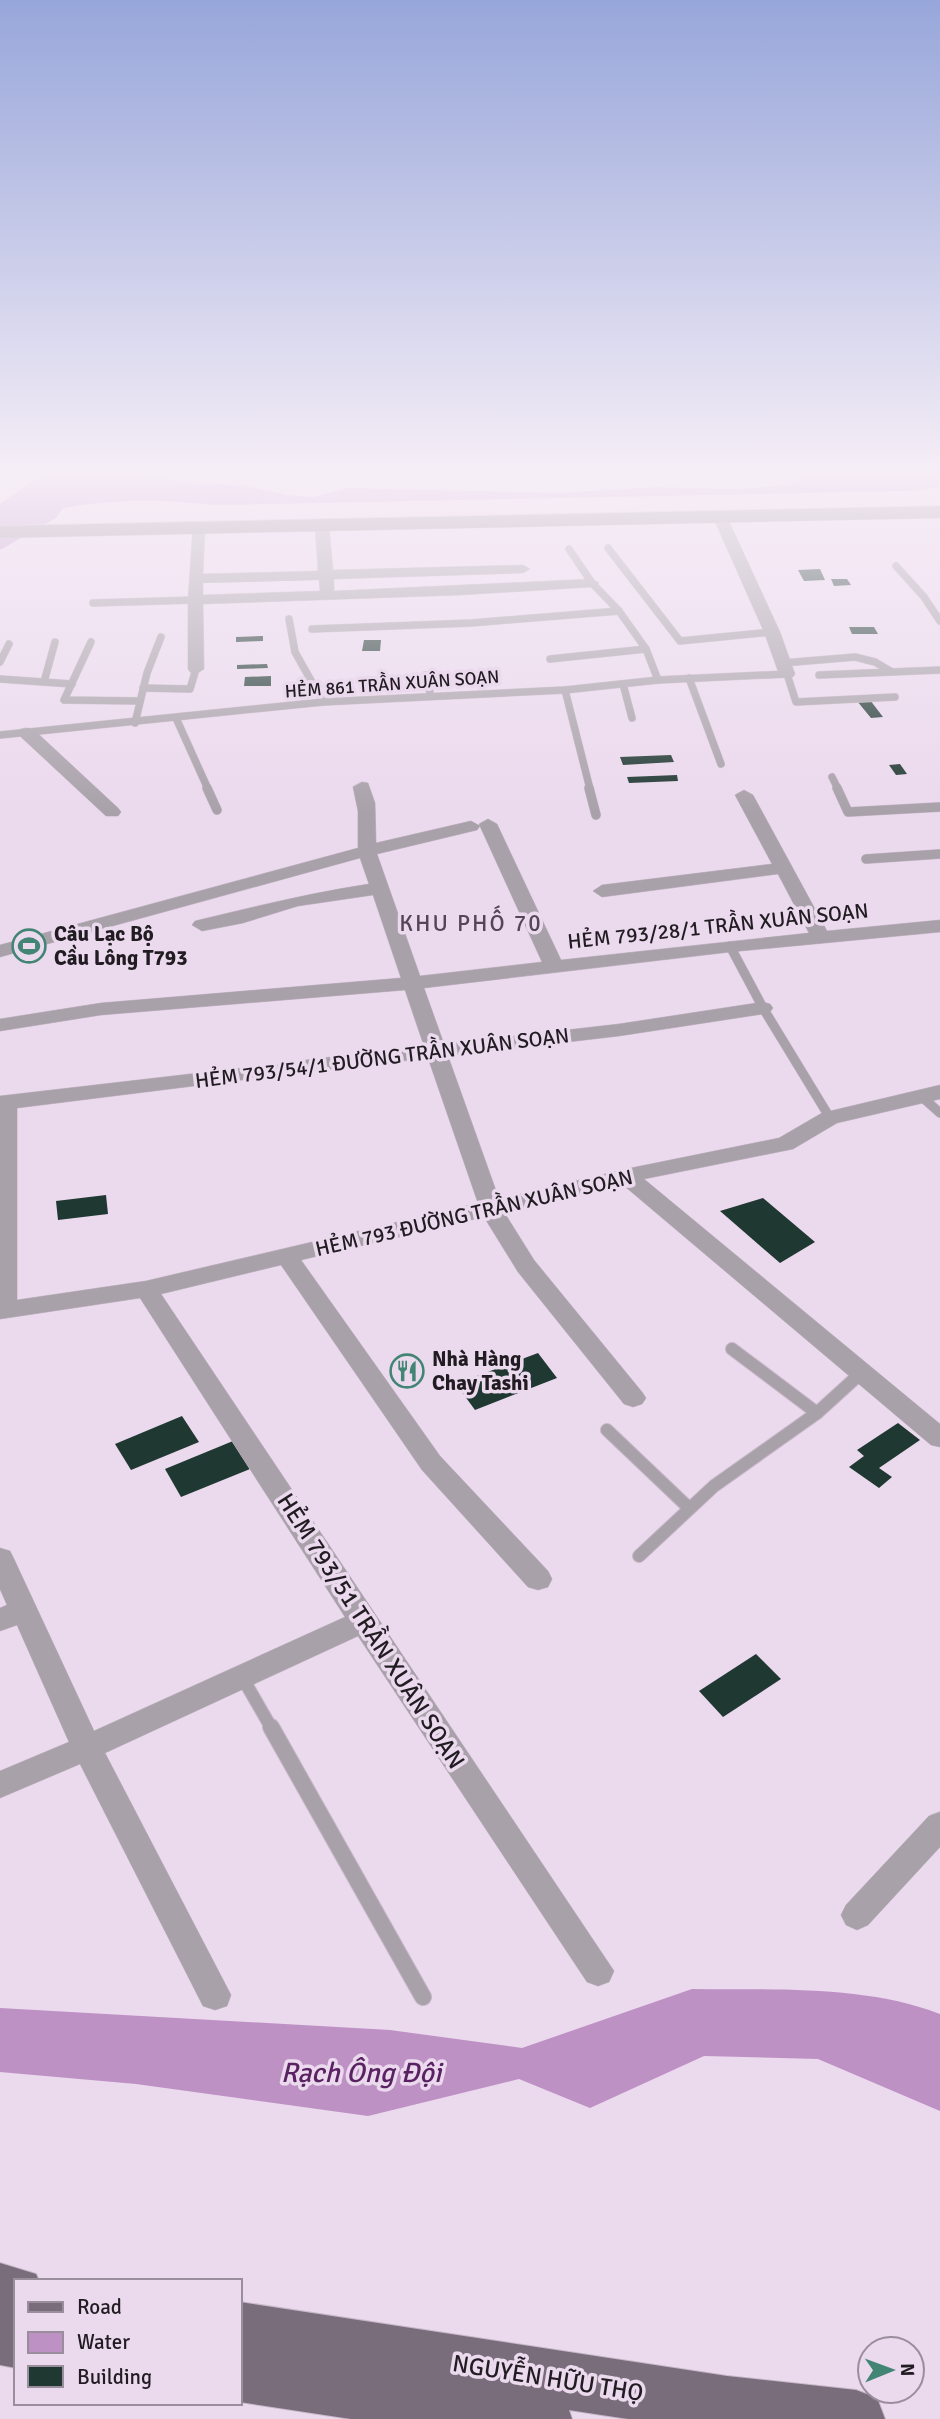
<svg xmlns="http://www.w3.org/2000/svg" width="940" height="2419" font-family="Signika,sans-serif">
	<style>
		.water { fill: #be91c5 }
		.building { fill: #203832 }
		.lines { fill: none; stroke-linecap: round; stroke-linejoin: round }
		.service-far3-casing { stroke: #c7b7c8; stroke-width: 8 }
		.service-far2-casing { stroke: #c7b7c8; stroke-width: 10 }
		.service-far1-casing { stroke: #c7b7c8; stroke-width: 14 }
		.service-casing { stroke: #c7b7c8; stroke-width: 18 }
		.minor-casing { stroke: #c7b7c8; stroke-width: 1 }
		.secondary-casing { stroke: #c7b7c8; stroke-width: 1 }
		.primary-casing { stroke: #c7b7c8; stroke-width: 2 }
		.service-far3 { stroke: #a8a1a9; stroke-width: 7 }
		.service-far2 { stroke: #a8a1a9; stroke-width: 9 }
		.service-far1 { stroke: #a8a1a9; stroke-width: 12 }
		.service { stroke: #a8a1a9; stroke-width: 16 }
		.minor { fill: #a8a1a9; fill-rule: evenodd }
		.secondary { fill: #8d828e; fill-rule: evenodd }
		.primary { fill: #796c7b; fill-rule: evenodd }
		.labels { text-anchor: middle; stroke-width: 7; stroke-linejoin: round; paint-order: stroke }
		.far-street-label { font-size: 18px; fill: #211b22; stroke: #ebd9ed }
		.street-label { font-size: 21px; fill: #211b22; stroke: #ebd9ed }
		.poi-label { font-size: 21px; font-weight: bold; fill: #211b22; stroke: #ebd9ed; text-anchor: start }
		.neighbourhood-label { font-size: 23px; letter-spacing: 2px; fill: #554657; stroke: #ebd9ed }
		.near-street-label { font-size: 24px; fill: #211b22; stroke: #ebd9ed }
		.near-water-label { font-size: 28px; font-style: italic; fill: #592262; stroke: #ebd9ed }
	</style>
	<rect width="100%" height="100%" fill="#ebd9ed"/>
	<!-- water -->
	<g class="water">
		<path d="M43,474H132L195,483L243,485L287,495L313,497L348,488L562,493L655,487L740,489L788,485L810,475L820,474H940L938,487L907,491L213,505C159,499 117,499 63,508L56,518L0,550V504Z"/>
		<path d="M692,1989C772,1990 865,1985 940,2014V2111L818,2059L704,2056L590,2108L519,2079L368,2116L136,2084L0,2072V2008L390,2030L522,2048Z"/>
	</g>
	<!-- building -->
	<g class="building">
		<polygon points="820,569 825,580 804,581 798,570"/>
		<polygon points="831,579 847,579 851,585 834,586"/>
		<polygon points="849,627 874,627 878,634 852,634"/>
		<polygon points="263,636 263,641 236,642 236,637"/>
		<polygon points="364,640 381,640 380,651 362,651"/>
		<polygon points="267,664 268,668 237,669 237,665"/>
		<polygon points="271,676 271,686 244,686 245,677"/>
		<polygon points="870,700 883,717 871,718 857,701"/>
		<polygon points="671,755 674,762 623,765 620,757"/>
		<polygon points="900,764 907,774 896,775 889,765"/>
		<polygon points="677,775 678,781 629,783 627,777"/>
		<polygon points="106,1195 108,1214 58,1220 56,1201"/>
		<polygon points="763,1198 815,1242 780,1263 720,1211"/>
		<polygon points="538,1353 557,1378 475,1410 456,1384"/>
		<polygon points="182,1416 199,1442 131,1470 115,1444"/>
		<polygon points="898,1423 920,1440 879,1468 892,1477 879,1488 849,1467 864,1456 857,1450"/>
		<polygon points="233,1441 250,1469 181,1497 165,1469"/>
		<polygon points="756,1654 781,1679 723,1717 699,1691"/>
	</g>
	<g class="lines">
		<defs>
			<g id="service-far3">
				<polyline points="608,548 680,641 772,632"/>
				<polyline points="569,549 592,583 619,611 646,649 658,680"/>
				<polyline points="896,566 924,597 940,621"/>
				<polyline points="93,603 195,600"/>
				<polyline points="289,619 295,652 323,702"/>
				<polyline points="312,629 471,623 619,611"/>
				<polyline points="91,642 64,700 140,701"/>
				<polyline points="550,659 646,649"/>
				<polyline points="0,662 9,644"/>
				<polyline points="783,663 855,657 875,662 892,672 940,670"/>
				<polyline points="425,675 431,696"/>
				<polyline points="819,675 892,672"/>
				<polyline points="689,678 721,764"/>
				<polyline points="0,679 72,684"/>
				<polyline points="44,682 55,642"/>
				<polyline points="623,684 632,718"/>
				<polyline points="143,688 190,689 196,669"/>
				<polyline points="565,690 590,789"/>
				<polyline points="176,718 208,789"/>
				<polyline points="135,723 147,673 161,637"/>
				<polyline points="0,735 323,702 565,690 658,680 787,674 796,702 895,697"/>
				<polyline points="832,777 838,789"/>
			</g>
			<g id="service-far2">
				<polyline points="207,788 217,810"/>
				<polyline points="589,788 596,815"/>
				<polyline points="837,788 848,812 940,807"/>
				<polyline points="866,859 940,854"/>
				<polyline points="730,946 763,1008 830,1118"/>
				<polyline points="242,1074 306,1066"/>
				<polyline points="921,1096 940,1113"/>
			</g>
			<g id="service-far1">
				<polyline points="732,1349 817,1413"/>
				<polyline points="607,1430 689,1508"/>
				<polyline points="639,1556 714,1486 817,1413 861,1373"/>
				<polyline points="242,1677 272,1729"/>
			</g>
			<polyline id="service" points="271,1727 423,1997"/>
			<g id="minor">
				<polygon points="720,513 727,517 780,632 795,674 793,677 781,677 779,674 764,632 713,517"/>
				<path d="M322,522L329,526L333,570L523,565L530,569L523,573L334,579V591L592,579L599,583L592,587L461,595L203,604L204,669L196,674L190,672L188,669V600L193,525L198,524L205,528L203,574L318,571L315,526ZM319,580L320,591L203,595V583Z"/>
				<polygon points="27,728 33,729 118,808 121,812 118,816 106,816 21,737 19,733 21,729"/>
				<path d="M362,782L368,783L375,803L376,843L471,821L480,826L477,830L377,854L420,976L542,962L479,824L488,819L497,824L561,960L809,933L778,874L602,897L593,891L602,885L772,864L735,795L744,790L753,795L827,931L940,920V932L730,952L424,988L444,1044L619,1024L763,1002L770,1004L773,1008L770,1012L763,1014L619,1036L448,1056L499,1199L626,1169L779,1138L822,1113L940,1085V1099L837,1123L793,1149L644,1179L940,1424V1447L931,1445L622,1184L504,1212L534,1260L642,1392L646,1398L642,1404L633,1407L624,1404L518,1272L484,1217L301,1260L440,1456L548,1571L552,1579L548,1587L538,1590L528,1587L422,1470L281,1265L161,1294L614,1971L609,1982L598,1986L587,1982L358,1636L105,1753L231,1995L227,2006L215,2010L203,2006L80,1764L0,1798V1771L69,1742L17,1625L0,1631V1608L7,1605L0,1589V1548L10,1551L14,1559L94,1731L345,1617L140,1298L0,1319V1096L242,1068L249,1069L253,1074L249,1079L242,1080L17,1108V1300L146,1281L478,1203L428,1058L306,1072L299,1070L296,1066L299,1062L306,1060L424,1046L405,990L101,1015L0,1031V1019L101,1003L401,978L373,895L298,906L243,923L202,931L192,925L195,921C253,907 310,893 369,884L360,858L0,957V945L358,848V811L353,787Z"/>
				<polygon points="940,1812 940,1847 868,1925 857,1930 846,1925 841,1915 846,1905 929,1816"/>
			</g>
			<polygon id="secondary" points="940,506 940,518 0,538 0,526"/>
			<g id="primary">
				<polygon points="0,2263 36,2274 39,2281 16,2281 16,2368 0,2365"/>
				<polygon points="240,2302 727,2376 856,2390 877,2398 885,2419 628,2419 569,2410 572,2419 351,2419 240,2402"/>
			</g>
		</defs>
		<!-- service-far3 casing -->
		<use href="#service-far3" class="service-far3-casing"/>
		<!-- service-far2 casing -->
		<use href="#service-far2" class="service-far2-casing"/>
		<!-- service-far1 casing -->
		<use href="#service-far1" class="service-far1-casing"/>
		<!-- service casing -->
		<use href="#service" class="service-casing"/>
		<!-- minor casing -->
		<use href="#minor" class="minor-casing"/>
		<!-- secondary casing -->
		<use href="#secondary" class="secondary-casing"/>
		<!-- primary casing -->
		<use href="#primary" class="primary-casing"/>
		<!-- service-far3 -->
		<use href="#service-far3" class="service-far3"/>
		<!-- service-far2 -->
		<use href="#service-far2" class="service-far2"/>
		<!-- service-far1 -->
		<use href="#service-far1" class="service-far1"/>
		<!-- service -->
		<use href="#service" class="service"/>
		<!-- minor -->
		<use href="#minor" class="minor"/>
		<!-- secondary -->
		<use href="#secondary" class="secondary"/>
		<!-- primary -->
		<use href="#primary" class="primary"/>
	</g>
	<!-- sky -->
	<linearGradient id="sky" x2="0" y2="1"><stop stop-color="#97a6da"/><stop offset="0.58" stop-color="#f6eef7"/><stop offset="1" stop-color="#f6eef7" stop-opacity="0"/></linearGradient>
	<rect width="940" height="813" fill="url(#sky)"/>
	<!-- icons -->
	<defs>
		<symbol id="stadium-ring" viewBox="-11 -11 22 22"><circle r="9.5" fill="#ebd9ed" stroke="#438575" stroke-width="1.5"/><path d="M0-5a6.5 5 0 1 0 0 10a6.5 5 0 1 0 0-10ZM-3.5-1.8h7v3.6h-7Z" fill="#438575"/></symbol>
		<symbol id="restaurant-ring" viewBox="-11 -11 22 22"><circle r="9.5" fill="#ebd9ed" stroke="#438575" stroke-width="1.5"/><path d="M-5-6h1v4h1v-4h1v4h1v-4h1v5L-1.5 .5V6h-2V.5L-5-1ZM5-6V6H3V1.5H1.5Q1.5-4 5-6Z" fill="#438575"/></symbol>
	</defs>
	<g fill-rule="evenodd">
		<use href="#stadium-ring" x="10" y="927" width="38" height="38"/>
		<use href="#restaurant-ring" x="388" y="1352" width="38" height="38"/>
	</g>
	<g class="labels">
		<!-- far-street labels -->
		<g class="far-street-label">
			<text transform="translate(392 684) rotate(-4)" y="6">HẺM 861 TRẦN XUÂN SOẠN</text>
		</g>
		<!-- street labels -->
		<g class="street-label">
			<text transform="translate(718 926) rotate(-6)" y="7">HẺM 793/28/1 TRẦN XUÂN SOẠN</text>
			<text transform="translate(382 1058) rotate(-7)" y="7">HẺM 793/54/1 ĐƯỜNG TRẦN XUÂN SOẠN</text>
			<text transform="translate(474 1213) rotate(-13)" y="7">HẺM 793 ĐƯỜNG TRẦN XUÂN SOẠN</text>
		</g>
		<!-- poi labels -->
		<g class="poi-label">
			<text x="54" y="941">Câu Lạc Bộ<tspan x="54" dy="24">Cầu Lông T793</tspan></text>
			<text x="432" y="1366">Nhà Hàng<tspan x="432" dy="24">Chay Tashi</tspan></text>
		</g>
		<!-- neighbourhood labels -->
		<g class="neighbourhood-label">
			<text x="471" y="931">KHU PHỐ 70</text>
		</g>
		<!-- near-street labels -->
		<g class="near-street-label">
			<text transform="translate(371 1631) rotate(57)" y="8">HẺM 793/51 TRẦN XUÂN SOẠN</text>
			<text transform="translate(548 2378) rotate(9)" y="8">NGUYỄN HỮU THỌ</text>
		</g>
		<!-- near-water labels -->
		<g class="near-water-label">
			<text x="361" y="2082">Rạch Ông Đội</text>
		</g>
	</g>
	<!-- legend -->
	<rect x="14" y="2279" width="228" height="126" fill="#ebd9ed" stroke="#9a8d9c" stroke-width="2"/>
	<rect x="28" y="2302" width="35" height="10" fill="#796c7b" stroke="#9a8d9c" stroke-width="2"/>
	<text x="77" y="2314" font-size="21" fill="#211b22">Road</text>
	<rect x="28" y="2332" width="35" height="21" fill="#be91c5" stroke="#9a8d9c" stroke-width="2"/>
	<text x="77" y="2349" font-size="21" fill="#211b22">Water</text>
	<rect x="28" y="2366" width="35" height="21" fill="#203832" stroke="#9a8d9c" stroke-width="2"/>
	<text x="77" y="2384" font-size="21" fill="#211b22">Building</text>
	<!-- north arrow -->
	<g transform="translate(891 2370) rotate(89)"><circle r="33" fill="#ebd9ed" stroke="#9a8d9c" stroke-width="2"/>
	<path d="M0-5L12 26L0 18L-12 26Z" fill="#438575"/>
	<text y="-10" font-size="19" font-weight="bold" text-anchor="middle" fill="#211b22">N</text>
	</g>
</svg>
